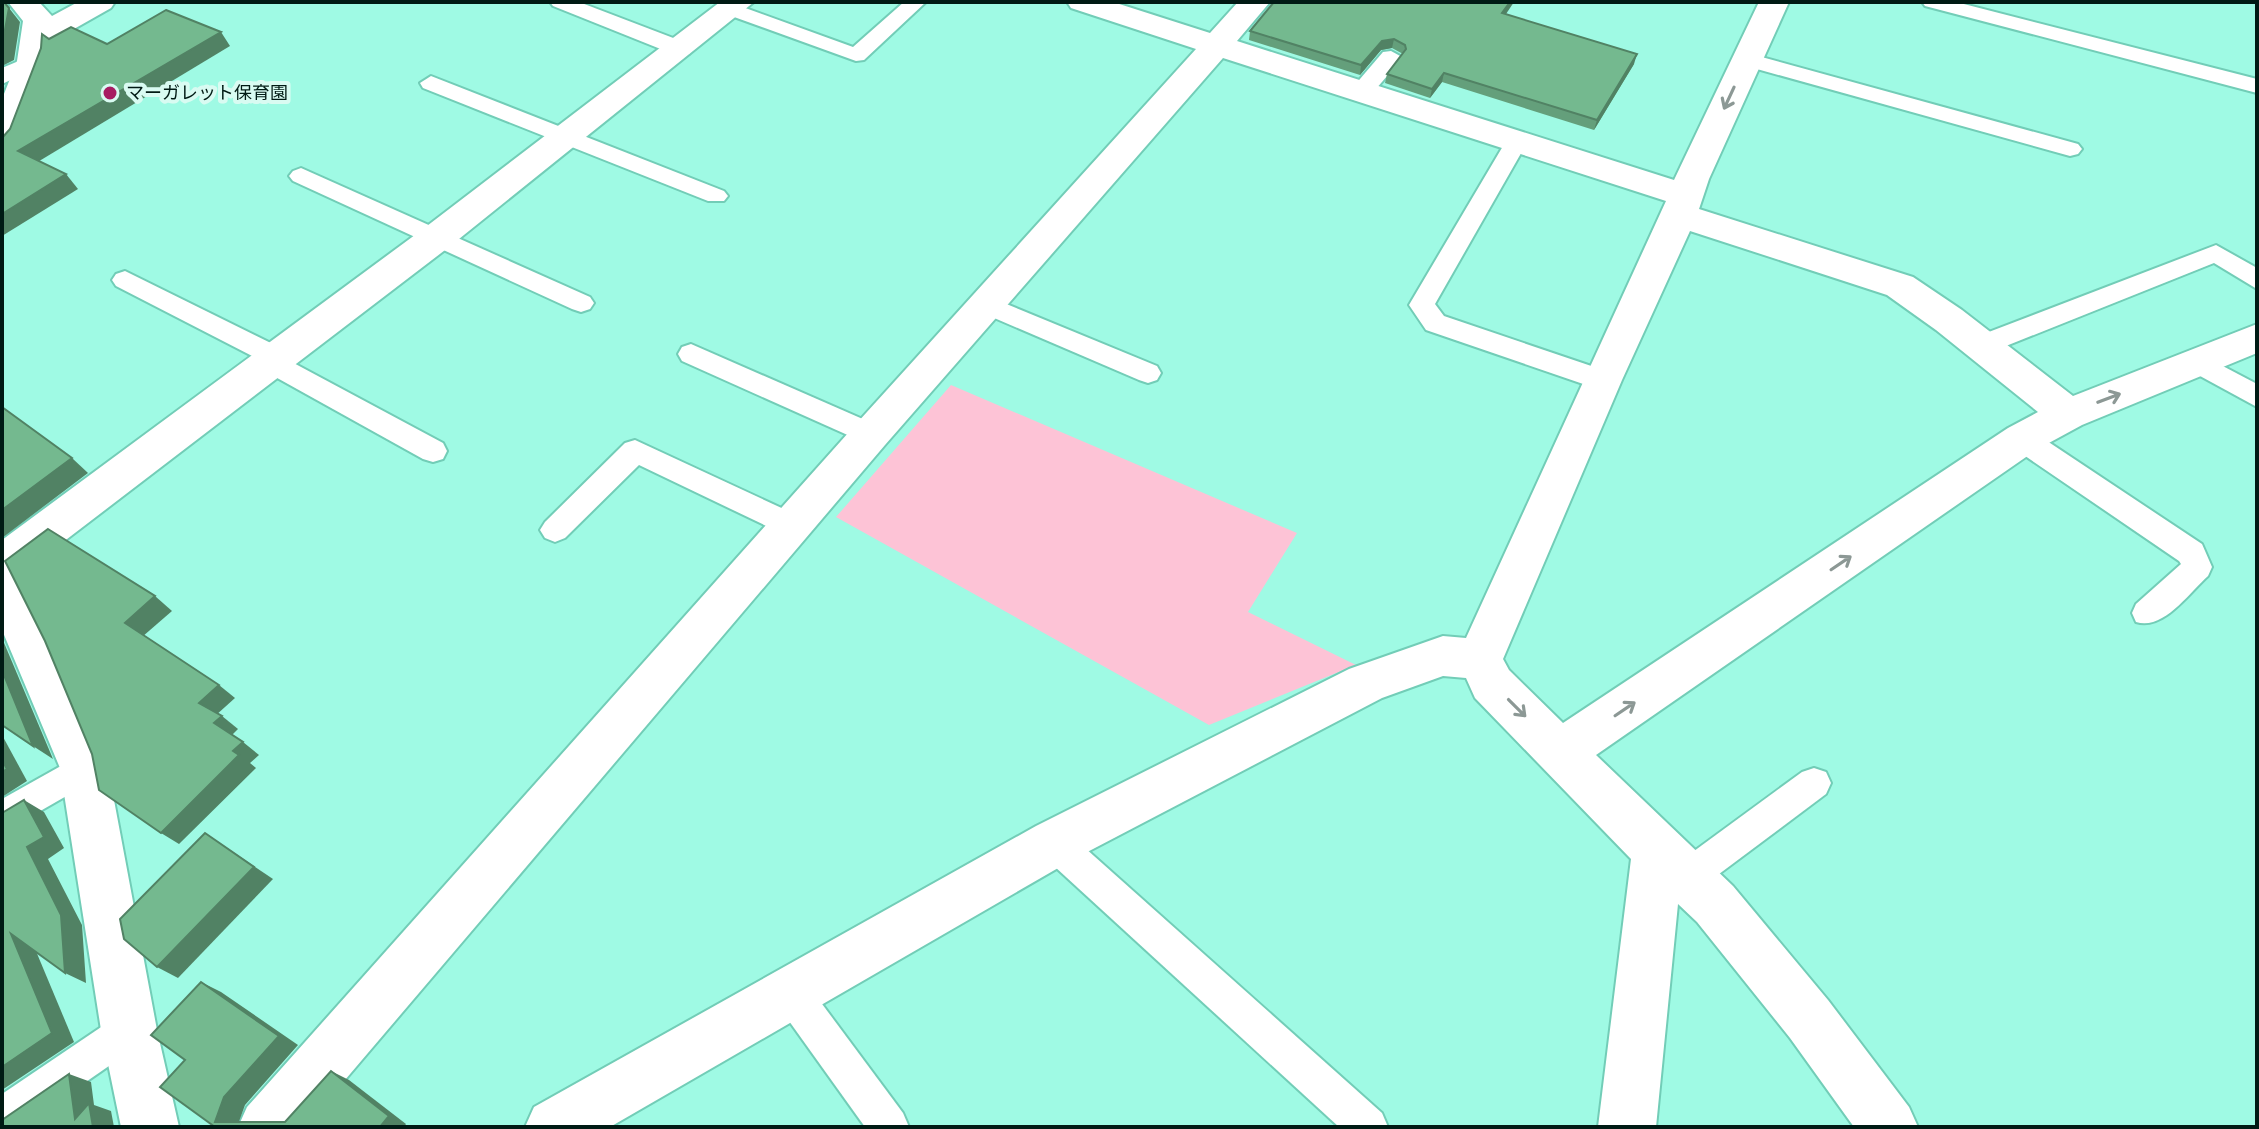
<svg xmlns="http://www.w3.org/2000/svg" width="2259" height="1129" font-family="'Noto Sans','Noto Sans JP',sans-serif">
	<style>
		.green { fill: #fdc3d6 }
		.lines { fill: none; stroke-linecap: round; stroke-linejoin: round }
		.lane-casing { stroke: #72cdb7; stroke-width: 4 }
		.street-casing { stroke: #72cdb7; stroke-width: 4 }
		.lane { fill: #fff; fill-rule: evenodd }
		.street { fill: #fff; fill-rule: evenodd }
		.wall { fill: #649f7b }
		.shaded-wall { fill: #518264 }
		.building { fill: #74b98f; stroke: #518264; stroke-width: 2 }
		.oneway { stroke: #8c9895 }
		.poi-dot { fill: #a71d62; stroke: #d9fbf2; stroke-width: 3 }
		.labels { text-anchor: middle; stroke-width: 8; stroke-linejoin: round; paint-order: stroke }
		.far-poi-label { font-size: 18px; fill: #001a14; stroke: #d9fbf2; text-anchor: start }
	</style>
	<rect width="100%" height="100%" fill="#9ffae4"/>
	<!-- green -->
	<polygon class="green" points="951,385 1297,533 1248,612 1356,665 1209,725 836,517"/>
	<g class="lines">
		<defs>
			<g id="lane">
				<polygon points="550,2 579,2 689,44 692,49 689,54 673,54 553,6"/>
				<polygon points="904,2 926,2 864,60 856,61 723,13 720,9 723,5 737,5 853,47"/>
				<polygon points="1922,2 1956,2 2257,79 2257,93 1925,6"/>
				<polygon points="1391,51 1402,57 1399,62 1370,96 1354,96 1351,91 1354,86 1383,52"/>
				<polygon points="1747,53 2078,144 2082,149 2078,154 2070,156 1739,64 1736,59 1739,54"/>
				<polygon points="33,55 41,56 44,61 41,66 2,84 2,68"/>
				<polygon points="431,76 724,191 728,196 724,201 708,201 423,88 420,83"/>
				<polygon points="1517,134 1525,136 1528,141 1435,304 1444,316 1612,373 1615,380 1612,387 1602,390 1592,387 1426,330 1409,305 1506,141 1509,136"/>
				<polygon points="301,168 590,297 594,303 590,309 581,312 572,309 293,181 289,176 293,171"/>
				<polygon points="2216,245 2257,268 2257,289 2214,263 1991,352 1982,354 1973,352 1969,345 1973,338"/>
				<polygon points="125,271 285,350 288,360 443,443 447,451 443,459 433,462 423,459 261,369 258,359 116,286 112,280 116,274"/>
				<polygon points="987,296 1157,366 1161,373 1157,380 1148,383 1139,380 978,311 974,305 978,299"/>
				<polygon points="691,344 881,427 885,434 881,441 871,445 861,441 682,361 678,354 682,347"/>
				<polygon points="2198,353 2257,384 2257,407 2189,370 2185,363 2189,356"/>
				<path d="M2022,428L2032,431L2202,544L2212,567L2208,576C2189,593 2163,631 2136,622L2132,613L2136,604L2181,564L2179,561L2012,447L2008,439L2012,431Z"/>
				<polygon points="635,440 801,517 806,525 801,533 791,537 781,533 639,465 565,538 555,542 545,538 540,530 545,522 625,443"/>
				<polygon points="84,753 96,757 101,768 96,779 2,833 2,799"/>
				<polygon points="1814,768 1826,772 1831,783 1826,794 1699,889 1687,894 1675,889 1669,877 1675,865 1802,772"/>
				<polygon points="1054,827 1066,831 1382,1113 1388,1127 1339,1127 1042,855 1037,843 1042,831"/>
				<polygon points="792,975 805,981 903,1113 909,1127 865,1127 779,1007 773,994 779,981"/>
				<polygon points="129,1011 142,1017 148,1030 142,1043 21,1127 2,1127 2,1094 116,1017"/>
			</g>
			<g id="street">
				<polygon points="8,2 39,2 52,16 78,2 115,2 111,8 51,42 49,61 19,142 14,149 2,153 2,99 17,61 23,21"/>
				<polygon points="720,2 754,2 449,247 20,575 61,656 108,768 157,1030 179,1127 121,1127 101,1030 60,768 2,630 2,540 423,229"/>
				<path d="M1067,2H1113L1210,33L1238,2H1270L1237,41L1674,180L1759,2H1789L1709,179L1699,209L1913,277L1962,310L2073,396L2257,324V353L2082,425L2036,450L1596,755L1733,886L1828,1000L1909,1107L1918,1127H1854L1790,1038L1697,922L1678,904L1656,1127H1598L1631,859L1475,698L1466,678L1443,676L1382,698L1072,860L610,1127H525L534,1107L1036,826L1349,669L1443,636L1466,638L1666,201L1223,58L885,445L305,1127H238L247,1107L857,423L1196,49L1071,8ZM1690,231L1887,295L1936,330L2038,412L2008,428L1563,723L1509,670L1503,659L1622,380Z"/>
			</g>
		</defs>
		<!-- lane casing -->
		<use href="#lane" class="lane-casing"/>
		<!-- street casing -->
		<use href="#street" class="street-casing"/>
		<!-- lane -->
		<use href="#lane" class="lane"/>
		<!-- street -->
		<use href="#street" class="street"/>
	</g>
	<!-- wall -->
	<polygon class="wall" points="1506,14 1634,64 1594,130 1442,82 1430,98 1385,83 1387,74 1403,54 1392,48 1381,50 1360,75 1249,40 1250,31"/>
	<!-- shaded-wall -->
	<g class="shaded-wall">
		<polygon points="1510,2 1514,2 1500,23 1502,13"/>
		<polygon points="9,8 20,22 14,60 2,66 2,46"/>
		<polygon points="221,32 230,46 31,166 18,151"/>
		<polygon points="1394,39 1392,48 1381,50 1360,75 1361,65 1382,41"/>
		<polygon points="1637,54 1634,64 1594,130 1597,120"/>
		<polygon points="1444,73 1442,82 1430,98 1432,89"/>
		<polygon points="66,174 78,189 2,236 2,214"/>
		<polygon points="72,458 88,473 2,538 2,510"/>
		<polygon points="155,596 172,611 142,637 125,623"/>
		<polygon points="2,638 53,759 33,746 2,670"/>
		<polygon points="219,685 235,698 215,716 199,703"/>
		<polygon points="222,716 238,729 231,736 214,723"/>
		<polygon points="2,735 27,781 2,797"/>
		<polygon points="243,742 259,755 250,763 256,768 179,844 161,833 233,751"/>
		<polygon points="24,800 44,812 64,848 48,859 82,925 86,983 65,973 27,847"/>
		<polygon points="205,833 273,879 178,978 157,967"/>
		<polygon points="11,934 33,944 74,1042 2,1090 2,1067"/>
		<polygon points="201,982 221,992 298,1045 245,1105 237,1127 215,1122"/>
		<polygon points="331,1071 349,1080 406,1124 404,1127 380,1127"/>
		<polygon points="69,1074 91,1082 94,1105 111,1111 114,1127 93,1127 75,1119"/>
	</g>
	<!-- building -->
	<g class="building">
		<polygon points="2,2 4,2 9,8 2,46"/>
		<polygon points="1274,2 1510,2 1502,13 1637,54 1597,120 1444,73 1432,89 1387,74 1406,49 1405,45 1394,39 1382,41 1361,65 1250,31"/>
		<polygon points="166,10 221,32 18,151 66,174 2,214 2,138 10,129 41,48 42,34 49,39 71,27 107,44"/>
		<polygon points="2,407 72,458 2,510"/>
		<polygon points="48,529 155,596 125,623 219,685 199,703 222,716 214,723 243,742 233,751 239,755 161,833 99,790 92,754 45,641 5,561"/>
		<polygon points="2,670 33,746 2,725"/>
		<polygon points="2,760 7,769 2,772"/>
		<polygon points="24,800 44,837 27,847 61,915 65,973 11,934 52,1033 2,1067 2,813"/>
		<polygon points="205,833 254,867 157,967 124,939 120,919"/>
		<polygon points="201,982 279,1036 224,1097 215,1122 285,1122 331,1071 389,1116 380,1127 215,1127 160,1087 185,1060 151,1035"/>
		<polygon points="69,1074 75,1119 89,1103 93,1127 2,1127 2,1120"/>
	</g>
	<!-- one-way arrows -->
	<defs><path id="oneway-shaft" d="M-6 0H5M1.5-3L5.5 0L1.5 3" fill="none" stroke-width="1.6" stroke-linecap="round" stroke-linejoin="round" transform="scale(2)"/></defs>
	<g class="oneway">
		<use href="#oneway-shaft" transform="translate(1729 98) rotate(115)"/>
		<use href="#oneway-shaft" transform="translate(2109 398) rotate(-21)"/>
		<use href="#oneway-shaft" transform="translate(1841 563) rotate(-34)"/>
		<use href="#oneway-shaft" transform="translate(1517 708) rotate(45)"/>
		<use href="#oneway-shaft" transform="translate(1625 709) rotate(-34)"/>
	</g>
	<!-- markers -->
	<circle class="poi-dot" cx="110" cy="93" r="8"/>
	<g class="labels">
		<!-- far-poi labels -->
		<g class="far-poi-label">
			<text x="126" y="99">マーガレット保育園</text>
		</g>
	</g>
	<!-- border -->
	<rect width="2259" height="1129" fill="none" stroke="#001a14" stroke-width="8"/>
</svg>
